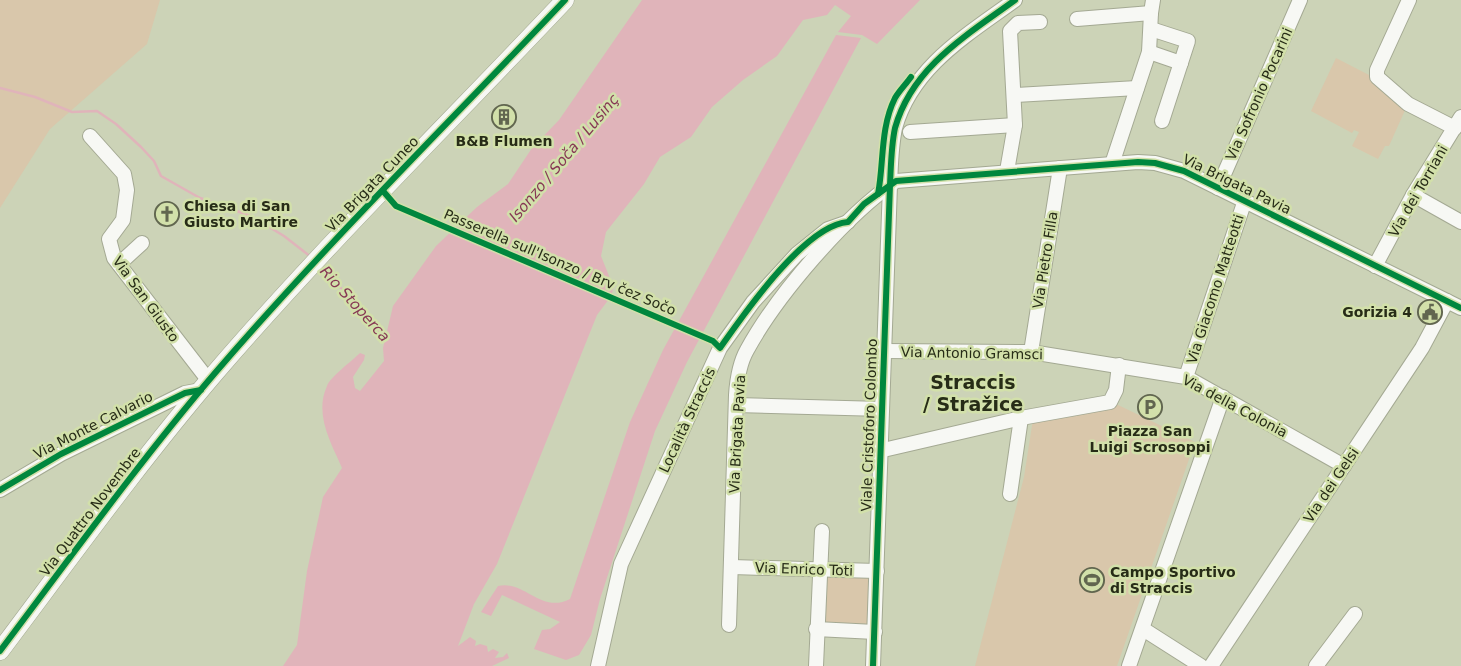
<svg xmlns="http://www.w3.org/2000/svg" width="1461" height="666" font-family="'DejaVu Sans',sans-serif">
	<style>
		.green { fill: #d9c7ab }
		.water { fill: #e0b4ba }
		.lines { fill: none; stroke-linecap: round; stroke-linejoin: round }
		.stream { stroke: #e0b4ba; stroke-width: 2.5 }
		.minor-casing { stroke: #a4a993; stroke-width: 16 }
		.major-casing { stroke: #a4a993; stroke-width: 19 }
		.minor { stroke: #f7f8f4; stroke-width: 14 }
		.major { stroke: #f7f8f4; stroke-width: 18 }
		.cycleway-casing { stroke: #d2e0aa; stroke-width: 9 }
		.cycleway { stroke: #00873e; stroke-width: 6 }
		.labels { text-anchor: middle; stroke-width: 5; stroke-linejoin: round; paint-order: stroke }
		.street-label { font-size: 14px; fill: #272c17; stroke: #d2e0aa }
		.poi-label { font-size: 14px; font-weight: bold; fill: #272c17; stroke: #d2e0aa }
		.water-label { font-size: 15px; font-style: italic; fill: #863854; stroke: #d2e0aa }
		.district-label { font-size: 19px; font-weight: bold; fill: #272c17; stroke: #d2e0aa }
	</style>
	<rect width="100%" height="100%" fill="#ccd3b7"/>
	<!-- green -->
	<g class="green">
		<polygon points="0,0 160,0 147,44 50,129 0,208"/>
		<polygon points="1336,58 1369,75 1406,108 1389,146 1385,146 1378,159 1352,146 1359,132 1354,130 1352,133 1311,111"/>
		<polygon points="1116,404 1195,442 1117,666 975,666 1024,477 1033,419"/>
		<polygon points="820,569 877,571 875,632 816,629"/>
	</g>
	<!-- water -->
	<g class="water">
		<path d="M642,0H920L877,44L862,35L838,32L851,16L835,5L827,15L803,20L777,56L743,80L712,107L691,137L660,157L644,184L606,232L601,256L613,286L612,295L597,315L497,564L474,604L458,646L470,637L476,641L475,646L480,644L487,646L488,652L493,649L499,652L495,658L503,657L507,653L509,658L492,666H283L297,645L307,571L323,497L342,468C331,443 314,414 327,386C330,377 352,361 360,353L365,355L364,360L353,377L355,388L360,391L384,361L383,348L393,306L436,246L477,207L508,184L532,148L559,120Z"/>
		<path d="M836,35L861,38L687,362L655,431L600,599L591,635L579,655L566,660L534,649L542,630L550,629L560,622L502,595L491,616L481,612L498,586C525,580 541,614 570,599L630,422L663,350Z"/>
	</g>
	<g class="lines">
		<!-- stream -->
		<g class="stream">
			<polyline points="0,88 35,97 72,112 97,111 116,124 141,147 154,161 161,176 200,198 251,216 284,236 311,257"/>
			<polyline points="321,266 387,340"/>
		</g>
		<defs>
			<g id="minor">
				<polyline points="1409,0 1377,70 1377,77 1408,104 1455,128"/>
				<polyline points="1077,19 1151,13"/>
				<polyline points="1151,29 1188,41 1162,121"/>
				<polyline points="1149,52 1181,63"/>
				<polyline points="1015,95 1137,88"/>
				<polyline points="910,132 1015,125"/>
				<polyline points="90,136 124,174 127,190 123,220 109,239 114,258 209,381"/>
				<polyline points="1112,164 1149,52 1151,13 1153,0"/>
				<polyline points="1007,171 1015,125 1010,31 1018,23 1040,22"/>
				<polyline points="1218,188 1300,0"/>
				<polyline points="1413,195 1461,222"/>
				<polyline points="119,264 142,243"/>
				<polyline points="1375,266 1413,195 1461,117"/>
				<polyline points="884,351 1031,352 1186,377 1344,466"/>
				<polyline points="1031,352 1060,168"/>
				<polyline points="1186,377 1245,200"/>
				<polyline points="736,405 882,409"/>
				<polyline points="879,451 1021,418 1110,402 1116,390 1119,365"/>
				<polyline points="0,490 61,454 185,393 201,390"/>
				<polyline points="1010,494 1021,418"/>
				<polyline points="732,567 877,571"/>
				<path d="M729,625L736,395C737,380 739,364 747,350C777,295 845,216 896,181L1138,162L1155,163L1184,171L1461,308"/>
				<polyline points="816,629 875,632"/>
				<polyline points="1143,629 1201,666"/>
				<polyline points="598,666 621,564 720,348 753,302 797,254 828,229 848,222"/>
				<polyline points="816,666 822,531"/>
				<path d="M873,666L890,185C891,166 891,147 895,128C912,67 967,35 1015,0"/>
				<polyline points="1129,666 1223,397"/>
				<polyline points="1211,666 1422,348 1447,301"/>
				<polyline points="1316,666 1355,614"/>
			</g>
			<path id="major" d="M0,651C70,558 139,462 215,373C326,244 448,124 565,0"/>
		</defs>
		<!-- minor casing -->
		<use href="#minor" class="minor-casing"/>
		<!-- major casing -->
		<use href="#major" class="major-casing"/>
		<!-- minor -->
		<use href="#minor" class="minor"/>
		<!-- major -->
		<use href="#major" class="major"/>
		<defs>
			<g id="cycleway">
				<path d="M383,191L396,206L713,341L720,348C744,314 805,225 848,222L864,204L896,181L1138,162L1155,163L1184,171L1461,308"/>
				<path d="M878,194C884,163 880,128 895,98C899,91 906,84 911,77"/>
				<polyline points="0,490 61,454 185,393 201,390"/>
				<path d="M0,651C70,558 139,462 215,373C326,244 448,124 565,0"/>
				<path d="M873,666L890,185C891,166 891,147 895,128C912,67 967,35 1015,0"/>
			</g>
		</defs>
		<!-- cycleway casing -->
		<use href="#cycleway" class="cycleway-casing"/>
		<!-- cycleway -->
		<use href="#cycleway" class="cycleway"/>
	</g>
	<!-- icons -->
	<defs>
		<symbol id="building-ring" viewBox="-11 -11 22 22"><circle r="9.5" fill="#d2e0aa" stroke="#61664f" stroke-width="1.5"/><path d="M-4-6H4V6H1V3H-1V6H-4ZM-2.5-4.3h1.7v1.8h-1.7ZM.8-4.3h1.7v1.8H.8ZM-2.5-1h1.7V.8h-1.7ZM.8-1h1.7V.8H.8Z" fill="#61664f"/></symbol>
		<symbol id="church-ring" viewBox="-11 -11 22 22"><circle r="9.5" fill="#d2e0aa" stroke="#61664f" stroke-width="1.5"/><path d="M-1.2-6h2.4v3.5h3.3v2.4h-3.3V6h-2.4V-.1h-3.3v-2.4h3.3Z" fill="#61664f"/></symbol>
		<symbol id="civic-ring" viewBox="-11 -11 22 22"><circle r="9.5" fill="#d2e0aa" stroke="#61664f" stroke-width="1.5"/><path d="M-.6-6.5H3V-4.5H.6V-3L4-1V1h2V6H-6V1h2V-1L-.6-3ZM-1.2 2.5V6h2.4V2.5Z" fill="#61664f"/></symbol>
		<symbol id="parking-ring" viewBox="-11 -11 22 22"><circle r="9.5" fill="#d2e0aa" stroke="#61664f" stroke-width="1.5"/><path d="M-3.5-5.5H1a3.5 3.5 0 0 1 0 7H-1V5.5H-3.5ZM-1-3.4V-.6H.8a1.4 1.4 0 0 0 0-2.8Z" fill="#61664f"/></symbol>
		<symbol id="stadium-ring" viewBox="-11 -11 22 22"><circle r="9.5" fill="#d2e0aa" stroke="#61664f" stroke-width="1.5"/><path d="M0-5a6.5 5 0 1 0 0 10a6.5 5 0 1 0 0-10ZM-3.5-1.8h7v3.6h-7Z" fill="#61664f"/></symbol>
	</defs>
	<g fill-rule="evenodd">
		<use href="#building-ring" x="490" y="103" width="28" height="28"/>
		<use href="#church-ring" x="153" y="200" width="28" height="28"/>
		<use href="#civic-ring" x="1416" y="298" width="28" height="28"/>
		<use href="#parking-ring" x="1136" y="393" width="28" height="28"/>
		<use href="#stadium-ring" x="1078" y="566" width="28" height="28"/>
	</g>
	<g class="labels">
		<!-- street labels -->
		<g class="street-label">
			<text transform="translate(1259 94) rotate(-66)" y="5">Via Sofronio Pocarini</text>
			<text transform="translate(372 184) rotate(-46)" y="5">Via Brigata Cuneo</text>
			<text transform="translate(1237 184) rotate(26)" y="5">Via Brigata Pavia</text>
			<text transform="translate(1418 191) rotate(-60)" y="5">Via dei Torriani</text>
			<text transform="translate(1045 260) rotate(-81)" y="5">Via Pietro Filla</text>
			<text transform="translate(560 262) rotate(23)" y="5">Passerella sull'Isonzo / Brv čez Sočo</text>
			<text transform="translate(1215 289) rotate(-72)" y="5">Via Giacomo Matteotti</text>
			<text transform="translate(146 299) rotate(54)" y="5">Via San Giusto</text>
			<text transform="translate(972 353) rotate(1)" y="5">Via Antonio Gramsci</text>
			<text transform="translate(1235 406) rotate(28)" y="5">Via della Colonia</text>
			<text transform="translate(687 420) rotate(-65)" y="5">Località Straccis</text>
			<text transform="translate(93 425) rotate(-27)" y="5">Via Monte Calvario</text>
			<text transform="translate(869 425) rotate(-88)" y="5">Viale Cristoforo Colombo</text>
			<text transform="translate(737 434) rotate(-87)" y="5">Via Brigata Pavia</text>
			<text transform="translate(1331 485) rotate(-56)" y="5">Via dei Gelsi</text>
			<text transform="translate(90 512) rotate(-53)" y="5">Via Quattro Novembre</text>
			<text transform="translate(804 569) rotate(2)" y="5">Via Enrico Toti</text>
		</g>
		<!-- poi labels -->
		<g class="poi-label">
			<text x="504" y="146">B&amp;B Flumen</text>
			<text x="184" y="211" text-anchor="start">Chiesa di San<tspan x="184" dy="16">Giusto Martire</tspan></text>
			<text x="1412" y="317" text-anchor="end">Gorizia 4</text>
			<text x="1150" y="436">Piazza San<tspan x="1150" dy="16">Luigi Scrosoppi</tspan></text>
			<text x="1110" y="577" text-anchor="start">Campo Sportivo<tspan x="1110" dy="16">di Straccis</tspan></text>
		</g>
		<!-- water labels -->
		<g class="water-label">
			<text transform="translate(564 158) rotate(-50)" y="5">Isonzo / Soča / Lusinç</text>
			<text transform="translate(355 304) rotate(48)" y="5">Rio Stoperca</text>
		</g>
		<!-- district labels -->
		<g class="district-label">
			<text x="973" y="389">Straccis<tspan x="973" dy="22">/ Stražice</tspan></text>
		</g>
	</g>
</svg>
